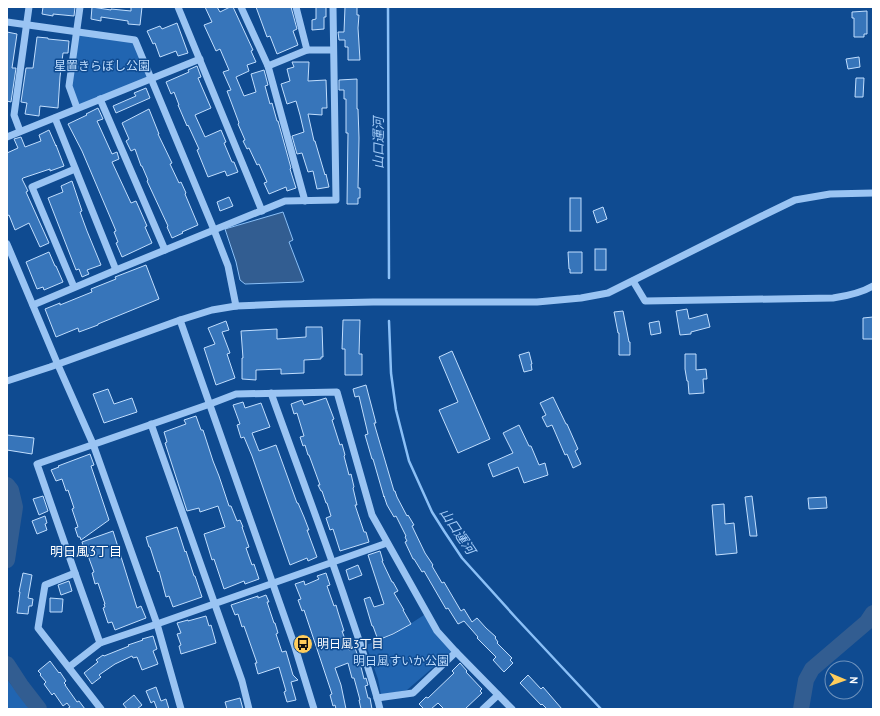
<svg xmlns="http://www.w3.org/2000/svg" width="880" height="716" font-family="'PT Sans','Noto Sans JP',sans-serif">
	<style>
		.green { fill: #2165b1 }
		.water { fill: #325d91; stroke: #8bc0f7 }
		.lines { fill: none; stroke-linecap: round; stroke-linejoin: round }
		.stream { stroke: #8bc0f7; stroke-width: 2.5 }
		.river { stroke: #325d91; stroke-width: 16 }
		.building { fill: #3775ba; stroke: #c1defe }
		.minor { stroke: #9ac4f3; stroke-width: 7 }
		.labels { text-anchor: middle; stroke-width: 3; stroke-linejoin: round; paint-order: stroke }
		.park-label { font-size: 12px; fill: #c1defe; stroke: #0f4b91 }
		.poi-label { font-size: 12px; fill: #fff; stroke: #0f4b91; text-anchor: start }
		.water-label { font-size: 13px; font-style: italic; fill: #a6cefa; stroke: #0f4b91 }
		.neighbourhood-label { font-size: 13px; fill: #fff; stroke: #0f4b91 }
	</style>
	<rect width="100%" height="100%" fill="#0f4b91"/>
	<!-- green -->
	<g class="green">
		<polygon points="76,32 135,40 151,79 77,108 69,86"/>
		<polygon points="424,615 452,651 407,690 381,695 378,679 366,645 393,635"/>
		<polygon points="7,679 30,709 7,709"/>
	</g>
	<!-- water -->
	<polygon class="water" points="283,212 293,240 289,242 304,281 302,282 245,284 240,280 236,262 225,229"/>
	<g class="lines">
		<!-- stream -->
		<g class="stream">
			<polyline points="388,7 389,278"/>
			<polyline points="389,321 391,373 396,410 409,461 432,512 444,531 462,558 517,619 601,709"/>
		</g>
		<!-- river -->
		<g class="river">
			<polyline points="7,485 11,490 15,507 7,560"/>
			<polyline points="7,664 22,687 39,709"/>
			<polyline points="801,709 806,680 812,669 867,622 873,613"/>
		</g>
	</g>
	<!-- building -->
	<g class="building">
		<polygon points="43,7 75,7 74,16 53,14 53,16 42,14"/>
		<polygon points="92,7 111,10 111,9 131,11 131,7 142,7 140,25 128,24 128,21 101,17 101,21 91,19"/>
		<polygon points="205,7 217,7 220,12 230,7 233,7 253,50 251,51 256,62 247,65 249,71 236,77 244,96 256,92 251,74 264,70 268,85 265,86 270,104 272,103 277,121 278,121 291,168 290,169 296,188 287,191 286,187 269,194 264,183 267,182 259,164 257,165 249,148 247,149 243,141 245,140 238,124 239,123 227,91 231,90 223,72 229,70 220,49 216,51 204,25 212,22"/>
		<polygon points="256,7 291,7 297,29 293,31 298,45 277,54 270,36 267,37"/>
		<polygon points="316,7 326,7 326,17 324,17 324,29 312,30 312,20 316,19"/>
		<polygon points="345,7 357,7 357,15 359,15 358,28 360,60 348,60 348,47 345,47 345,40 339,40 338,32 344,32"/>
		<polygon points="867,11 867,34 864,34 864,37 854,37 854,18 852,18 852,12"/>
		<polygon points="177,23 188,53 178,56 176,51 160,57 155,43 153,44 147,31 160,26 162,29"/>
		<polygon points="7,32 17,34 12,68 16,68 11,102 7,101"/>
		<polygon points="37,37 48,38 48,39 69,41 68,53 63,53 60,77 58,108 40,106 39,116 25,114 27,103 21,102 26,68 33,68"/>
		<polygon points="859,57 860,67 848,69 846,59"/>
		<polygon points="292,62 309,62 308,81 326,80 327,108 322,108 322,115 308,114 314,141 315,141 325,175 326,174 329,187 317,189 313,171 308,172 302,153 297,154 292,136 304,132 300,115 296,101 287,104 281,84 290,81 287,69 294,67"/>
		<polygon points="197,66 201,77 198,78 211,108 195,115 205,137 221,130 226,142 224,143 232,162 234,162 238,172 227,176 225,171 208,177 197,150 199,149 188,125 187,126 178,105 179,105 174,92 171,94 166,82 189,72 188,70"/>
		<polygon points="856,78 864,78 863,97 855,97"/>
		<polygon points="357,79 357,109 358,109 359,138 358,188 360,188 360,198 358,198 358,204 347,204 348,133 346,133 346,99 344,99 344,90 339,90 339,80"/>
		<polygon points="146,88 150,98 116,113 113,106 136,96 134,93"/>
		<polygon points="98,108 103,119 97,121 112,154 117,152 119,159 112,162 131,203 136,201 147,226 145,227 152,243 122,257 116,243 118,242 114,232 116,231 82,151 68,124 87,115 86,114"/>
		<polygon points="149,109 159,134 158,134 172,163 170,164 179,183 181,182 186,193 185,194 198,225 182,232 183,233 172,238 167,227 168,226 147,181 148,180 142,166 141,166 135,149 131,151 126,141 129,139 122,123"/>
		<polygon points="49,130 56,146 56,145 64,166 50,171 50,169 23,178 22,179 28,191 26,192 49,243 40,247 29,223 15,230 9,215 7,216 7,153 18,148 14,139 21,137 25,147 41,141 39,135"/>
		<polygon points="72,181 82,211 80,212 87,231 101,265 87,270 89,274 82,277 79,269 76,270 48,198 63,192 61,186"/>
		<polygon points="229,197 233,206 220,211 217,202"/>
		<rect x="570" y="198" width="11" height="33"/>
		<polygon points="603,207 607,219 597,223 593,211"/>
		<rect x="595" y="249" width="11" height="21"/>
		<polygon points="49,252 55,266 56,266 63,282 44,290 43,287 37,289 26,262"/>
		<polygon points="568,252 582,252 582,273 570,273 570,269 569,269"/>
		<polygon points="146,265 159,299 98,324 98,325 79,332 78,328 56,337 45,309 60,303 60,305 92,292 91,289 116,279 115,277"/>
		<polygon points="687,309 689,319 707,314 710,327 691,332 691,334 680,335 676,311"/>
		<polygon points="623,311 629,342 630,342 630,355 619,355 619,333 618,333 614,312"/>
		<polygon points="873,317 873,339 863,339 863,318"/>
		<polygon points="343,320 360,320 359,354 362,354 362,375 345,375 345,349 342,349"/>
		<polygon points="226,321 229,330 222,332 230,353 227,354 235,378 216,385 204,348 215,344 208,328"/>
		<polygon points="659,321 661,333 651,335 649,323"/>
		<polygon points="306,327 322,327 323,357 321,357 321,359 304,360 304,373 281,374 281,369 256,370 256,380 242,379 242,358 243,358 241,331 277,329 277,339 306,337"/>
		<polygon points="452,351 490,439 458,453 439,410 458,402 439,357"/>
		<polygon points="529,352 532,364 531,364 532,370 524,372 519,355"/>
		<polygon points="685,354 696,354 696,370 706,369 707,379 703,379 704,393 689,394 688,381 687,381 685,369"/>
		<polygon points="366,385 376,423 374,423 394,491 395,491 397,497 407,516 408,515 414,525 412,526 425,553 433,565 432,566 442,583 444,582 461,611 464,609 472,622 477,618 486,628 496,637 495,638 498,642 497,643 512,658 510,660 513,663 504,672 493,660 496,657 477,638 478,637 464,621 458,624 448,608 446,609 424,571 422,572 414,559 413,559 405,542 407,541 405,537 406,536 396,516 394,517 387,505 384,496 384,497 373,459 372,459 365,435 368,434 359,396 355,397 353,389"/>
		<polygon points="108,389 114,404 132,398 137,412 104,423 93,394"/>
		<polygon points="553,397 566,424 567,424 578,449 575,451 581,464 573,468 567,454 565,455 552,425 547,427 542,417 546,415 540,403"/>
		<polygon points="326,398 334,419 332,420 340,445 342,444 345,455 344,456 349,475 351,474 354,487 353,488 357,505 355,505 364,532 366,532 369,542 340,551 333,529 330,530 326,518 331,516 327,503 326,503 322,491 321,491 318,485 320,485 309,455 308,455 305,445 303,446 300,437 304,436 297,413 294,414 291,404 302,400 304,405"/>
		<polygon points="243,402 245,408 261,403 270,427 252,433 259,451 276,445 297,503 298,503 304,517 309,530 307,530 317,557 308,561 307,558 290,565 252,456 244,437 241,438 237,425 240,424 233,405"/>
		<polygon points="196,416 201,430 203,430 213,461 219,476 229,506 231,506 237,521 240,520 243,527 242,527 249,547 246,548 252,565 254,564 259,579 245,584 244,581 224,589 214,559 212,560 204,534 225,527 218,506 200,512 199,508 187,511 165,443 167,442 164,432 186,424 184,420"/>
		<polygon points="519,425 529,446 531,446 539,465 545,463 548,475 524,483 518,467 493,477 488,464 513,453 503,433"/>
		<polygon points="7,435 34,438 32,454 7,450"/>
		<polygon points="90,454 94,465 91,466 109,520 81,540 80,537 78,537 75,528 78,527 72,509 74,508 68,490 66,491 62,479 56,481 51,470 59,467 58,466"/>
		<polygon points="43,496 48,511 39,515 33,499"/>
		<polygon points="752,496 757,536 750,536 745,497"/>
		<polygon points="826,497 827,508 809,509 808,498"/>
		<polygon points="724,504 725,524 734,523 737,553 716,555 712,505"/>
		<polygon points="45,516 47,523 45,524 47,530 37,534 32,521"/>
		<polygon points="177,527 185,552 186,551 194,576 195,576 202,597 173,607 169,596 166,597 159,571 158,572 150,547 149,547 146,537"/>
		<polygon points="113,531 137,608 141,606 146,618 115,630 112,622 108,623 103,608 105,607 104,604 105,604 98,583 95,584 92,573 94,572 87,553 85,553 82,542"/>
		<polygon points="380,551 383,561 382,561 392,582 393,582 398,591 394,593 404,610 403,610 411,624 393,634 378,640 373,626 372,626 364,599 370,597 374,607 384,604 368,555"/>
		<polygon points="358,565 362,575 349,580 346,570"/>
		<polygon points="23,573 32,575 28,598 33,599 32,606 29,606 28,614 17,613 20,592 19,592"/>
		<polygon points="326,573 330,585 327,586 334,606 336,605 338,612 344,631 342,631 349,650 355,648 359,659 364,679 366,678 368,685 365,686 368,698 370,698 372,709 361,709 359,700 360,700 354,678 352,678 348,663 335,668 341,685 346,709 336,709 335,705 333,706 330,695 332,694 304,610 302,611 298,600 301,599 295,584 304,581 305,585 319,579 317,576"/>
		<polygon points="69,581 72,591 61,595 58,585"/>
		<polygon points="266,595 269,602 267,602 274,623 275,623 278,633 276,634 282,652 286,651 293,675 298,680 291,682 296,700 287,702 284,692 286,691 279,667 258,674 255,663 257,663 244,626 242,627 238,614 235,615 231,605 258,596 258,598"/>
		<polygon points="50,598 63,599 62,612 50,612"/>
		<polygon points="206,616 209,626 211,625 216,643 181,654 179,646 181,645 177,634 181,633 177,623 188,620 188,621"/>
		<polygon points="153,636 157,649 153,651 158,664 142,670 137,657 133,658 132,656 115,664 99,675 101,677 92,684 84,673 98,662 96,660 103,655 104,656 129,646 128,645 143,640 142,639"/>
		<polygon points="50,661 59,673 60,672 66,681 64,683 66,685 65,685 77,702 79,701 85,709 67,709 70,707 67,703 63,706 54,693 52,695 44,684 46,682 40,675 41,674 38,671"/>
		<polygon points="460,663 467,671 466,672 482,689 480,691 482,693 465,709 444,709 438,703 431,709 424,709 419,704 426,697 428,698 454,673 452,671"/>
		<polygon points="528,675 541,689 543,687 562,709 547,709 542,704 541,705 520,683"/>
		<polygon points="156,687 161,701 166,699 169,709 157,709 154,701 151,703 146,691"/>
		<polygon points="134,695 142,705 137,709 127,709 123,704"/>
		<polygon points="240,698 243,709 227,709 225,702"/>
	</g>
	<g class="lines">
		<!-- minor -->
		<g class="minor">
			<polyline points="178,7 262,211"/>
			<polyline points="241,7 268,66 305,201"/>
			<polyline points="296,7 307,50"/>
			<polyline points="7,22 135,40 214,230 228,266 236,306"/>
			<polyline points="268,66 307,50 333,50"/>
			<polyline points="100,99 165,250"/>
			<polyline points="77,108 69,86 80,7"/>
			<polyline points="55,118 116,270 285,201 336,200 333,7"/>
			<polyline points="20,131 14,115 29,7"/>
			<polyline points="7,137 200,59"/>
			<polyline points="7,244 58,365 93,444 157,624 181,709"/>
			<path d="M633,281L645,301L833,298C847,296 861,293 873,286"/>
			<polyline points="74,287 32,187 75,169"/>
			<polyline points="33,305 116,270"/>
			<polyline points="180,320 294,644 314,709"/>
			<polyline points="7,381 50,367 180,320 212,310 236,306 283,304 373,302 537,302 581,298 608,293 762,216 795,200 830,194 873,193"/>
			<path d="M271,393C295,460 320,526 343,593C356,632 370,670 380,709"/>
			<polyline points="151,424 242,681 249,709"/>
			<polyline points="75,573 45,585 38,628 101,709"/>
			<polyline points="100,643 75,573 37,464 210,404 236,394 337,392 372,515 437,631 456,652 512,709"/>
			<polyline points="69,667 100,643 157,624 387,543"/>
			<polyline points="377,698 413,693 456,652"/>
			<polyline points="483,709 498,695"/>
		</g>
	</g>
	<!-- icons -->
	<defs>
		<symbol id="bus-disc" viewBox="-11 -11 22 22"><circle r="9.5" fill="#ffcd5c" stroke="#0f4b91"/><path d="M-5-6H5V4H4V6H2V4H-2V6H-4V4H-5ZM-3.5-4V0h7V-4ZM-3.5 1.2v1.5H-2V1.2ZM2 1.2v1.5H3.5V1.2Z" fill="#111"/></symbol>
	</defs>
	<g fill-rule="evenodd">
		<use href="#bus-disc" x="292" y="633" width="22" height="22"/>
	</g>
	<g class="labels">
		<!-- park labels -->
		<g class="park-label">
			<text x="102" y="70">星置きらぼし公園</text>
			<text x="401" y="665">明日風すいか公園</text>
		</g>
		<!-- poi labels -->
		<g class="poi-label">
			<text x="317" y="648">明日風3丁目</text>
		</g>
		<!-- water labels -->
		<g class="water-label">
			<text transform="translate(378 143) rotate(-90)" y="5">山口運河</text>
			<text transform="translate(458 531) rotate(56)" y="5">山口運河</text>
		</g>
		<!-- neighbourhood labels -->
		<g class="neighbourhood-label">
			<text x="86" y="556">明日風3丁目</text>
		</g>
	</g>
	<!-- border -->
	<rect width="880" height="716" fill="none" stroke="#ffffff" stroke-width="16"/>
	<!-- north arrow -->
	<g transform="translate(844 680) rotate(92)"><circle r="19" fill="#0f4b91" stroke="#6f93bd"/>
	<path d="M0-3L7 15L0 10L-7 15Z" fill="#ffcd5c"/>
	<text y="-6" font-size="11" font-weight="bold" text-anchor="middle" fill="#ffffff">N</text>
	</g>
</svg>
